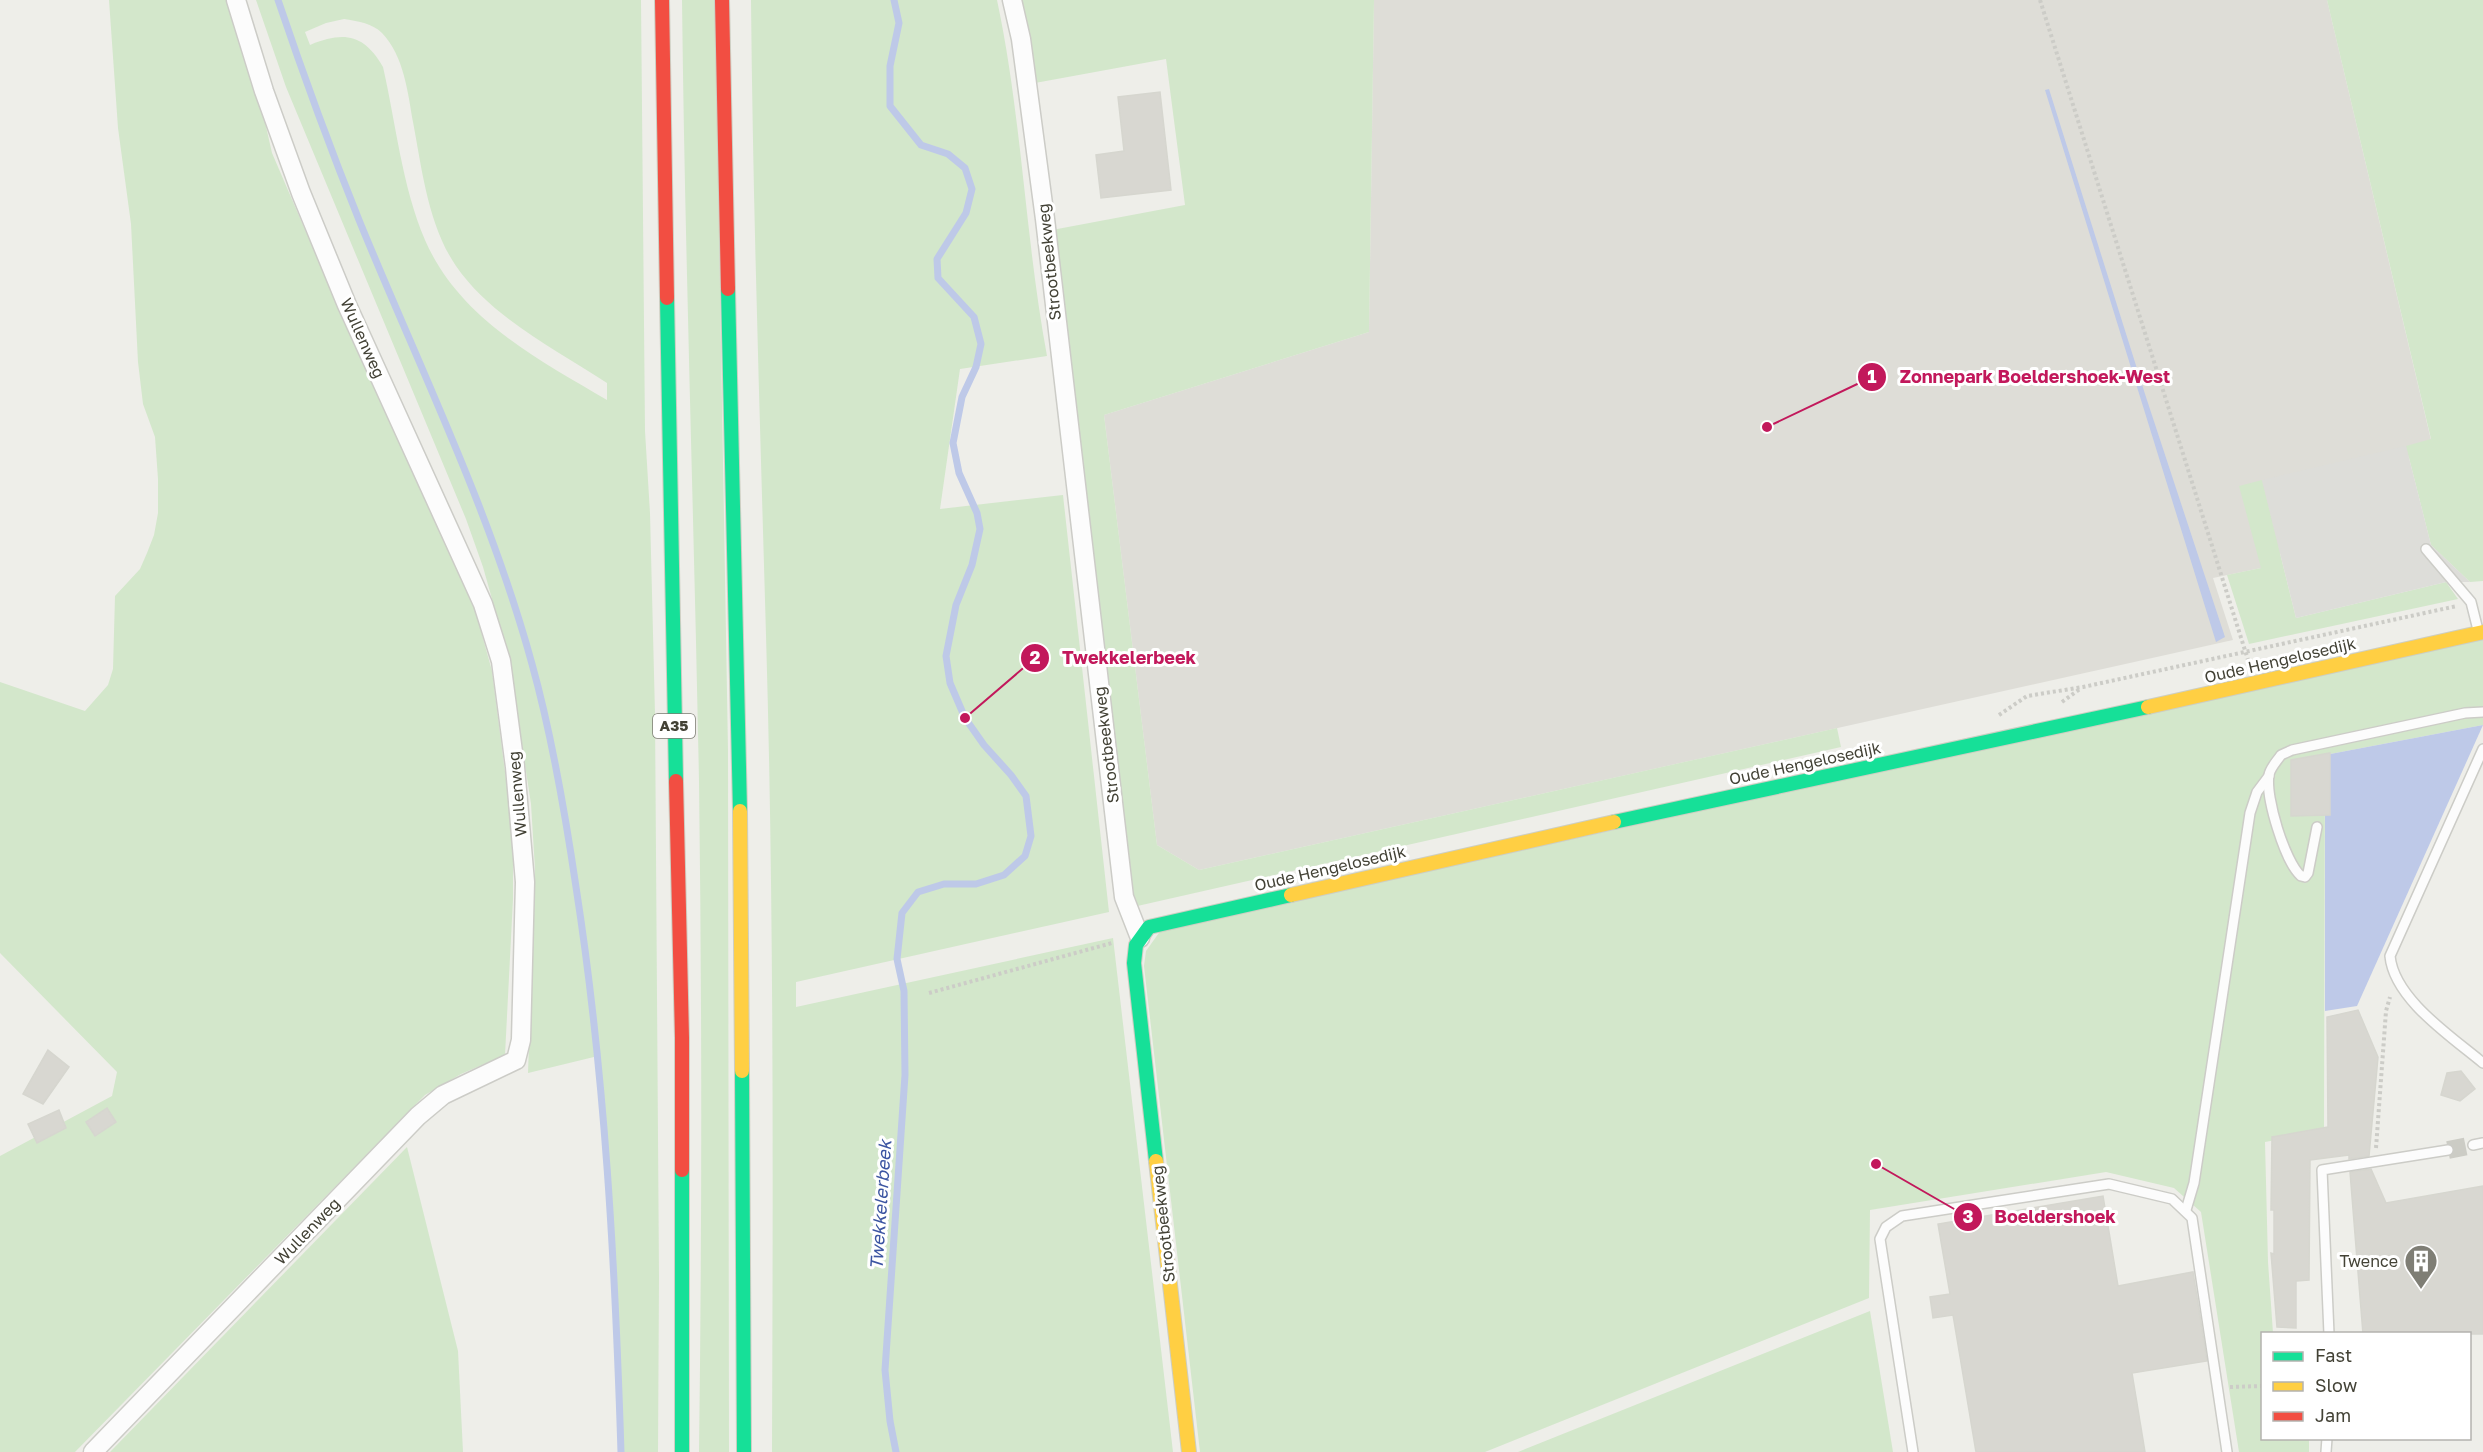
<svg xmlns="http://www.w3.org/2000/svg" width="2483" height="1452" font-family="'Golos Text',sans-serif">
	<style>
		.industrial { fill: #deddd7 }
		.green { fill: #d3e7cb; fill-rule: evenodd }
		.parking { fill: #ddddd9 }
		.water { fill: #bec9e8 }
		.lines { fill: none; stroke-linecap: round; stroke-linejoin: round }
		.stream { stroke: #bec9e8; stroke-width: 7 }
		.building { fill: #d8d7d1; stroke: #d6d6cf; stroke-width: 1.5 }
		.street-tunnel { stroke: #ccccc5; stroke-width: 18; stroke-dasharray: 18 9; stroke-linecap: butt }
		.lane-casing { stroke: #ccccc7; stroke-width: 12 }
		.street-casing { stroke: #ccccc7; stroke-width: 21 }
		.fast-casing { stroke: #cdcec2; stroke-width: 16 }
		.slow-casing { stroke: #cdcec2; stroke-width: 16 }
		.jam-casing { stroke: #cdcec2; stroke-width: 16 }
		.path { stroke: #ccccc7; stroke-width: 4; stroke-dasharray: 3 3; stroke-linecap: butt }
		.lane { stroke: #fcfcfc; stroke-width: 9 }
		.street { stroke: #fcfcfc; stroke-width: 18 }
		.fast { stroke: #16e098; stroke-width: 14 }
		.slow { stroke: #ffcf43; stroke-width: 14 }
		.jam { stroke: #f24e42; stroke-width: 14 }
		.labels { text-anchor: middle; stroke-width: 6; stroke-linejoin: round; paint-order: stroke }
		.shield { fill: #fff; stroke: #7b7b72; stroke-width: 1.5 }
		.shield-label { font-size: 15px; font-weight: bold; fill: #434236 }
		.street-label { font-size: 16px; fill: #434236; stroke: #fff }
		.poi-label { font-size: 16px; fill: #434236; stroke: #fff; text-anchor: end }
		.water-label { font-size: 18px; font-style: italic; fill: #3c55a2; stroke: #fff }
		.leader { fill: none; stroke: #c2185b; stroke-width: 2 }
		.callout-dot { fill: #c2185b; stroke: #fff; stroke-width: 2 }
		.mark-label { font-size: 18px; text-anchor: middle; font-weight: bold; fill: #fff }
		.callout-label { font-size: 18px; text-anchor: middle; font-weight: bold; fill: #c2185b; stroke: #fff; stroke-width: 6; stroke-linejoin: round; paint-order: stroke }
	</style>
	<rect width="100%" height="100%" fill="#eeeee9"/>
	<!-- industrial -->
	<polygon class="industrial" points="1374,0 2327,0 2431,440 2261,568 2213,578 2233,640 1199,870 1157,845 1104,415 1369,332"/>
	<!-- green -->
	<g class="green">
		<polygon points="109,0 231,0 253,69 272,153 306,232 380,379 453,549 476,613 492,671 513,834 513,899 505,1055 461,1074 425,1095 75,1452 0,1452 0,1156 112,1096 117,1072 0,953 0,682 85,711 108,685 113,669 115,596 140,569 147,553 154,535 158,513 158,479 155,437 143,404 138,362 131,224 118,128"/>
		<path d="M256,0H641L645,431L650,513L655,714L659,1277L658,1452H621L613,1238L598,1056L528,1073L535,869L531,804L509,659L483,567L466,519L286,87ZM344,19C357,21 372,23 382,33C404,56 408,93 413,122C422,169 428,225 456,266C492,318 555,349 607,383V400C537,359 459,318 425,240C402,186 396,124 383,67C364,34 344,31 310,45L305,32L326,23Z"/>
		<path d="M682,0H715L728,750L729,1452H699C702,1228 702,1004 699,781C694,520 685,260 682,0Z"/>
		<path d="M751,0H997C1022,117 1025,238 1047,356L960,369L940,509L1063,495L1109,912L796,982V1007L1113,938L1173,1452H772C773,1180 774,907 766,635C760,423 753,212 751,0Z"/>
		<polygon points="1021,0 1374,0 1369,332 1104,415 1157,845 1199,870 1837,728 1841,747 1133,907 1082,452 1052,230 1185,205 1166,59 1035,83"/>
		<polygon points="2327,0 2483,0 2483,581 2470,582 2431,545 2406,446 2431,439"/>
		<polygon points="2262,480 2296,618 2446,582 2458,599 2249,644 2227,575 2261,568 2239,486"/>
		<polygon points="2483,638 2483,725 2325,755 2324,1131 2265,1142 2268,1262 2273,1333 2262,1334 2262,1438 2309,1439 2309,1452 2239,1452 2201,1212 2174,1188 2106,1172 1870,1210 1869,1298 1485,1452 1200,1452 1144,966 1146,951 1161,930"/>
		<polygon points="407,1147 458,1351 463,1452 110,1452"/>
		<polygon points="1870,1311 1893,1452 1518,1452"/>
	</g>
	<!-- parking -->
	<polygon class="parking" points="2406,446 2431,545 2470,582 2446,582 2296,618 2262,480"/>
	<!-- water -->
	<g class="water">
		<polygon points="2049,89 2145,394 2225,637 2216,642 2045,90"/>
		<polygon points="2483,725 2357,1006 2325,1011 2325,755"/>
	</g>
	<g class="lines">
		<!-- stream -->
		<g class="stream">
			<path d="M278,0C303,74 330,148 359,220C419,367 490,510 532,664C552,736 565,812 576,887C605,1074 615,1263 621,1452"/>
			<polyline points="894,0 899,23 890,66 890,106 921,145 948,154 965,168 972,189 966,213 937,259 938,278 974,317 981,344 976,367 962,397 953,443 959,473 977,513 980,529 972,565 956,605 946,656 950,683 965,718 984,745 1011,775 1026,796 1031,836 1025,856 1004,875 976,884 944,884 918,892 902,913 897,959 904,991 905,1075 885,1370 890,1421 896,1452"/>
		</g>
	</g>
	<!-- building -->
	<g class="building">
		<polygon points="1160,92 1171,190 1101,198 1096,155 1124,151 1118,97"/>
		<polygon points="2330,753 2330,815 2291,816 2291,760"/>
		<polygon points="2358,1010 2378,1057 2369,1156 2349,1159 2349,1155 2310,1160 2309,1280 2296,1281 2296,1328 2277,1327 2271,1253 2274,1254 2274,1210 2271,1210 2272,1137 2328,1127 2327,1017"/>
		<polygon points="48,1050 69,1067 43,1104 23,1094"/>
		<polygon points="2461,1071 2475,1089 2460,1101 2441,1095 2447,1073"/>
		<polygon points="107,1108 116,1122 95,1136 86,1122"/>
		<polygon points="59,1110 66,1128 37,1143 28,1124"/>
		<polygon points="2371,1169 2386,1203 2483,1186 2483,1334 2363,1334 2350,1172"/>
		<polygon points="2103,1196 2118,1286 2193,1272 2207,1361 2132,1373 2145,1452 1976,1452 1953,1315 1933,1318 1930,1297 1950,1294 1938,1224"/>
	</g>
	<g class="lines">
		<!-- street-tunnel -->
		<polyline class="street-tunnel" points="2448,1150 2473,1145"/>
		<defs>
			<g id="lane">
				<polyline points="2426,549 2471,602 2478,630"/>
				<path d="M2483,749L2390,956C2394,999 2452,1037 2483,1063"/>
				<path d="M2317,827L2308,873L2305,877L2301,876C2285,862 2265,797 2269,775C2270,768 2277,761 2281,755L2292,750L2465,713L2483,712"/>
				<polyline points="2473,1145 2483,1143"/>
				<polyline points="2186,1210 2194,1183 2250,813 2257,792 2269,776"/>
				<polyline points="2329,1334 2322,1170 2448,1150"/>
				<polyline points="1913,1452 1880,1239 1886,1227 1902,1216 2109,1184 2172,1199 2192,1218 2227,1452"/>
				<polyline points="2326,1452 2327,1438"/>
			</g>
			<g id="street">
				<polyline points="1012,0 1021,39 1045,219 1124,897 1140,938"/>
				<polyline points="93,1452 418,1116 443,1095 516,1060 521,1040 525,882 515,767 501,661 483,604 347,305 301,193 264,91 236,0"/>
			</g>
			<g id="fast">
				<polyline points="728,289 740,811"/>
				<polyline points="667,298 676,781"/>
				<polyline points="1614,822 2148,707"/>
				<polyline points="742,1071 744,1452"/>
				<polyline points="1156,1161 1134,963 1136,945 1149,927 1291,895"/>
				<polyline points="682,1170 682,1452"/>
			</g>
			<g id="slow">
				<polyline points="2148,707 2483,632"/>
				<polyline points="740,811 742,1071"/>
				<polyline points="1291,895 1614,822"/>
				<polyline points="1156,1161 1189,1452"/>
			</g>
			<g id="jam">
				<polyline points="662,0 667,298"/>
				<polyline points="722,0 728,289"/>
				<polyline points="676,781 682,1038 682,1170"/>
			</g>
		</defs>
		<!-- lane casing -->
		<use href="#lane" class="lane-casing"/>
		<!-- street casing -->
		<use href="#street" class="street-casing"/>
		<!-- fast casing -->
		<use href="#fast" class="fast-casing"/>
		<!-- slow casing -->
		<use href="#slow" class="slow-casing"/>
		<!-- jam casing -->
		<use href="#jam" class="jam-casing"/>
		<!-- path -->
		<g class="path">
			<polyline points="2040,0 2249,663"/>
			<polyline points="2062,702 2080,689"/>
			<polyline points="1999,715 2027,696 2083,687 2457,606"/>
			<polyline points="929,993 1112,943"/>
			<polyline points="2376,1148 2386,1011 2390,997"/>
			<polyline points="2230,1387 2262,1386"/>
		</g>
		<!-- lane -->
		<use href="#lane" class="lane"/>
		<!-- street -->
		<use href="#street" class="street"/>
		<!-- fast -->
		<use href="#fast" class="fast"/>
		<!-- slow -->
		<use href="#slow" class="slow"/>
		<!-- jam -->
		<use href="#jam" class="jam"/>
	</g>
	<!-- icons -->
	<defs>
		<symbol id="building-pin" viewBox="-11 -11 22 30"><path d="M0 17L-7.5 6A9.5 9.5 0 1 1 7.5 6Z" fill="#7f7e75" stroke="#fff"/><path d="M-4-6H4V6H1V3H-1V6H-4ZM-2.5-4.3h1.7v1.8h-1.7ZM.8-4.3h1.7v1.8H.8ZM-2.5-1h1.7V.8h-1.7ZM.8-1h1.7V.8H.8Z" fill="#fff"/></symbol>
	</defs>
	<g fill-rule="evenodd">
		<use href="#building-pin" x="2402" y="1242" width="38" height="52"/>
	</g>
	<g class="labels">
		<!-- shield labels -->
		<rect class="shield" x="653" y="714" width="42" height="24" rx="4.5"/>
		<g class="shield-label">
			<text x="674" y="731">A35</text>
		</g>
		<!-- street labels -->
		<g class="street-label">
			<text transform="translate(1049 262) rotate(-96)" y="6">Strootbeekweg</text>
			<text transform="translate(363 338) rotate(66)" y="6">Wullenweg</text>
			<text transform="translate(2280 660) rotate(-13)" y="6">Oude Hengelosedijk</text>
			<text transform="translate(1106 745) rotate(-97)" y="6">Strootbeekweg</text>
			<text transform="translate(1805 763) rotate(-12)" y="6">Oude Hengelosedijk</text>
			<text transform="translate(517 794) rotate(-95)" y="6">Wullenweg</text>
			<text transform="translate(1330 868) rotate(-13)" y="6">Oude Hengelosedijk</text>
			<text transform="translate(1163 1224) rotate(-96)" y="6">Strootbeekweg</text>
			<text transform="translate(307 1231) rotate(-46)" y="6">Wullenweg</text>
		</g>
		<!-- poi labels -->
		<g class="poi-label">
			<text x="2398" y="1267">Twence</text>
		</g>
		<!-- water labels -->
		<g class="water-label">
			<text transform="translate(881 1205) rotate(-86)" y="6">Twekkelerbeek</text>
		</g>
	</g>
	<!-- callouts -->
	<path class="leader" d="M1767 427L1872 377M965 718L1035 658M1876 1164L1968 1217"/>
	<g class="callout-dot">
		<circle cx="1767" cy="427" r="6"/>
		<circle cx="965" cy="718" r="6"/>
		<circle cx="1876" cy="1164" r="6"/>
		<circle cx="1872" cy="377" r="15"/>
		<circle cx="1035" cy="658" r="15"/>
		<circle cx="1968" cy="1217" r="15"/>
	</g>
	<g class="mark-label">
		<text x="1872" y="383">1</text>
		<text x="1035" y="664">2</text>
		<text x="1968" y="1223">3</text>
	</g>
	<g class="callout-label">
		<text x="2035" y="383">Zonnepark Boeldershoek-West</text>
		<text x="1129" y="664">Twekkelerbeek</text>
		<text x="2055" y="1223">Boeldershoek</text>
	</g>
	<!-- legend -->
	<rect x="2261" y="1332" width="210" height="108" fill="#ffffff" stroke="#b4b3af" stroke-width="1.5"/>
	<rect x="2273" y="1352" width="30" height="9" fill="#16e098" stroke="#b4b3af" stroke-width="1.5"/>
	<text x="2315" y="1362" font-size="18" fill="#434236">Fast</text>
	<rect x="2273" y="1382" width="30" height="9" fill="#ffcf43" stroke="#b4b3af" stroke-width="1.5"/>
	<text x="2315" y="1392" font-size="18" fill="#434236">Slow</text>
	<rect x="2273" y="1412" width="30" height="9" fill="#f24e42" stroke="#b4b3af" stroke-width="1.5"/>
	<text x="2315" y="1422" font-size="18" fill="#434236">Jam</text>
</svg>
